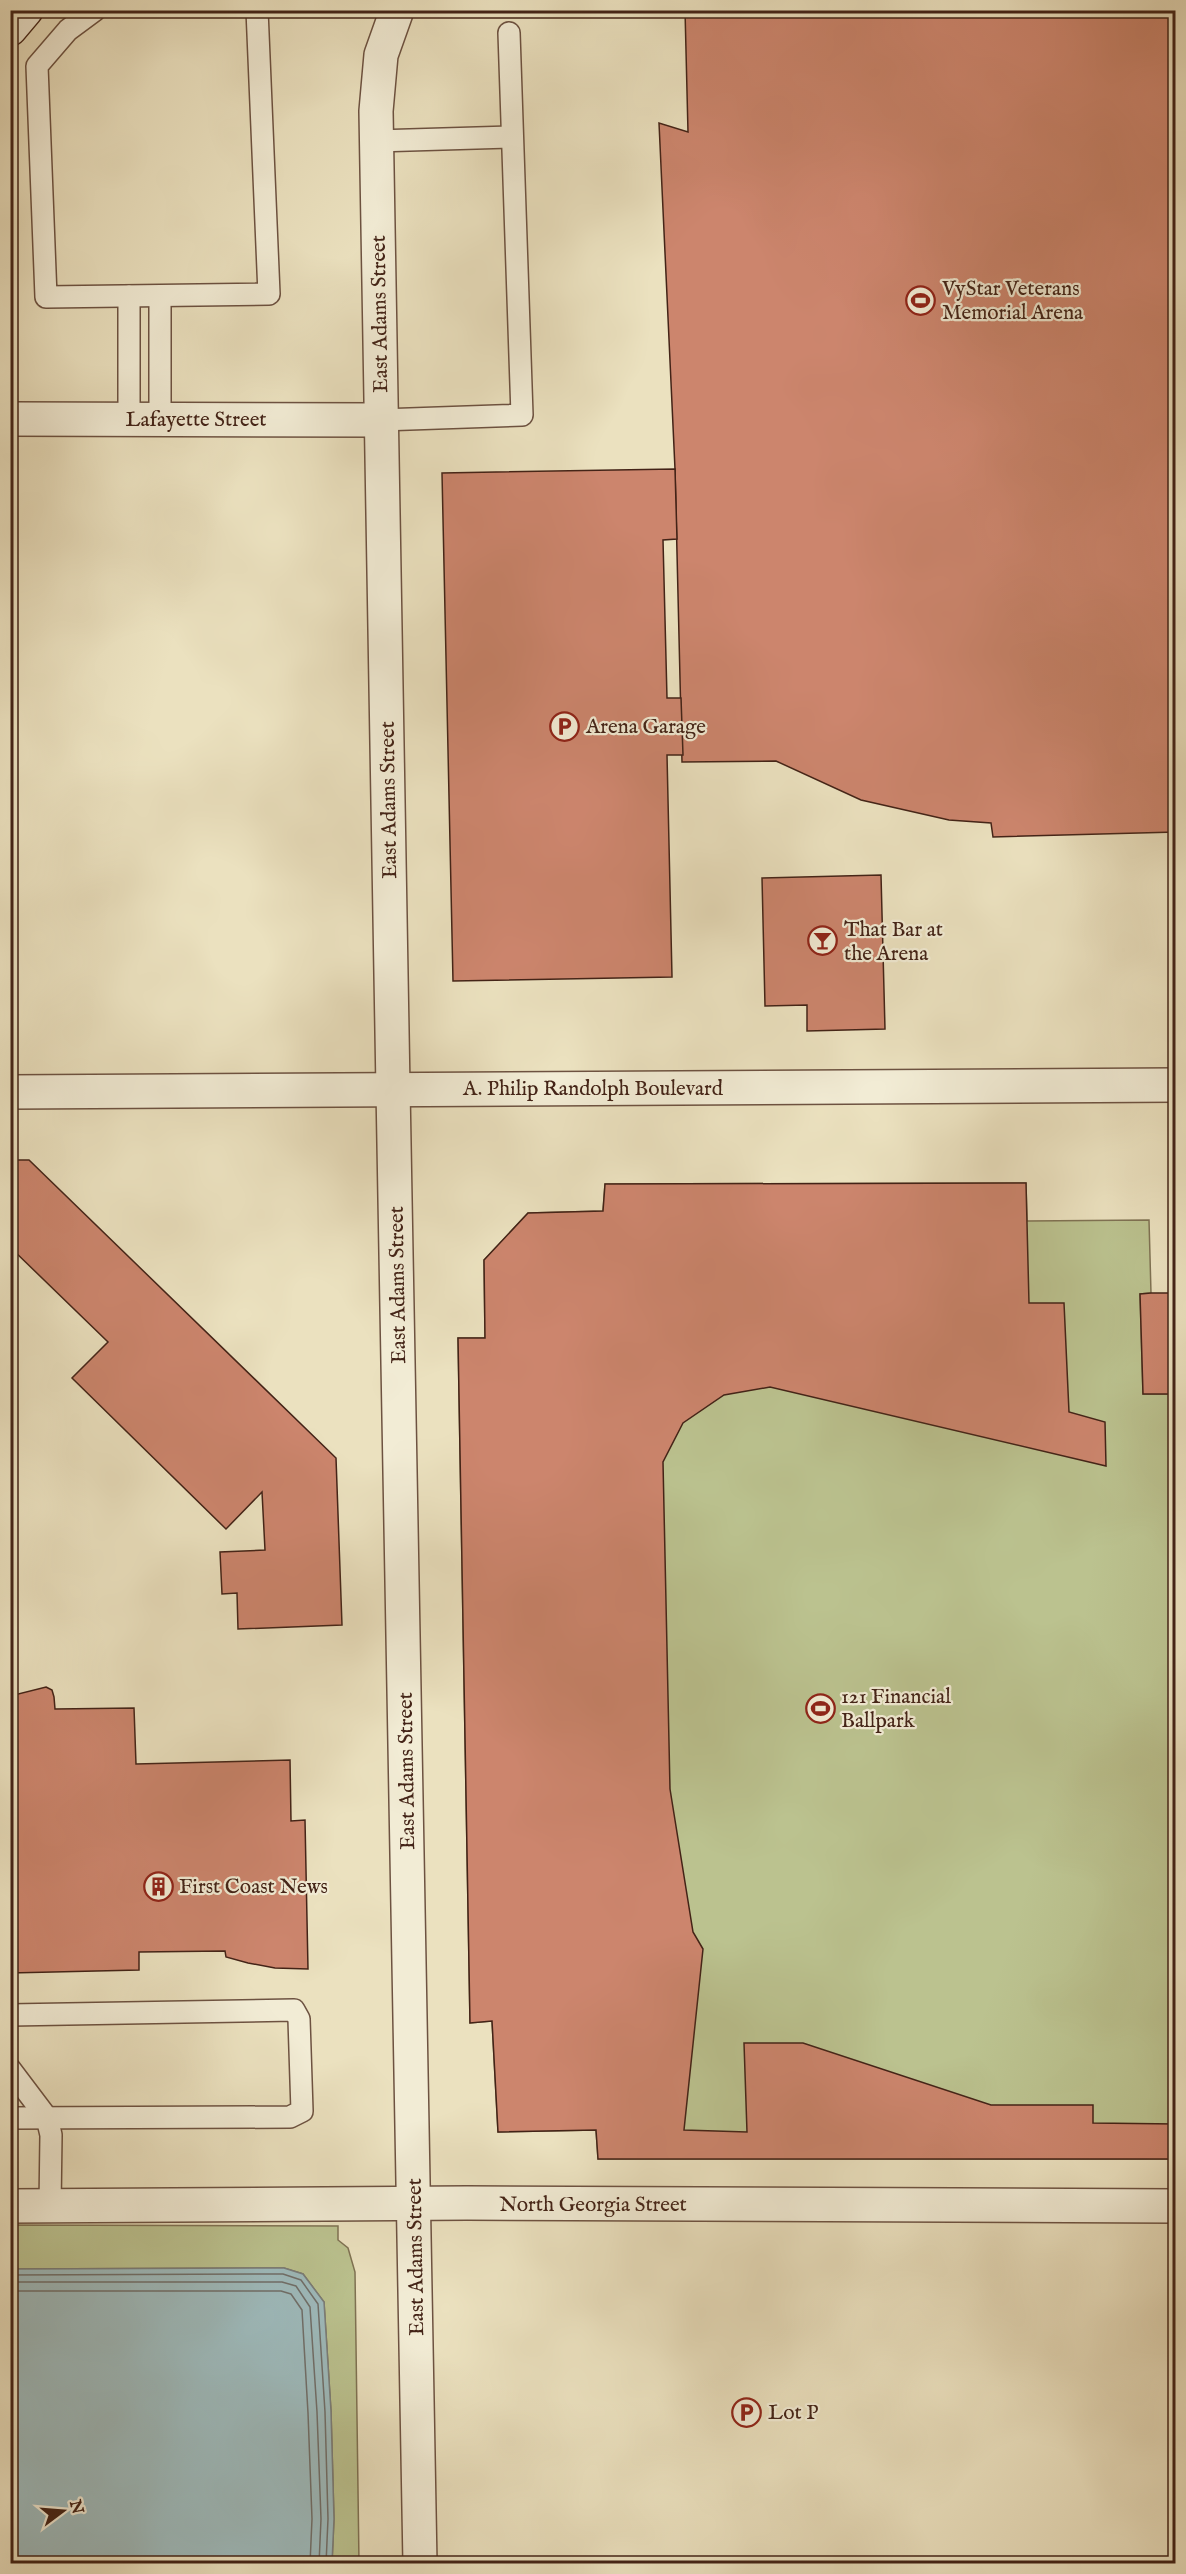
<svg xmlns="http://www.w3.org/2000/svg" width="1186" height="2574" font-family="'IM FELL English',serif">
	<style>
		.green { fill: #bbc28f; stroke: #7f7253; stroke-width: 1.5 }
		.water { fill: #9ebbbd; stroke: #7a7e7b; stroke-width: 1.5 }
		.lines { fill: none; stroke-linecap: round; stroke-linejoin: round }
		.shore { stroke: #706f6a; stroke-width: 1.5 }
		.building { fill: #cc856d; stroke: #432317; stroke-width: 1.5 }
		.service-casing { stroke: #6d5241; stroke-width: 24 }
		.minor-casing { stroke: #6d5241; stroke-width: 36 }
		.tertiary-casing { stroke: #6d5241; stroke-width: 36 }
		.secondary-casing { stroke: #432317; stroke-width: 36 }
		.service { stroke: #f2ecd5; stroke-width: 21 }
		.minor { stroke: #f2ecd5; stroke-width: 33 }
		.tertiary { stroke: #f2ecd5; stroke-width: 33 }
		.secondary { stroke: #f2ecd5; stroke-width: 33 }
		.labels { text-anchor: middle; stroke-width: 4.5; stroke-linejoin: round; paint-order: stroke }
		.poi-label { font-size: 21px; fill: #432317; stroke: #f2ecd5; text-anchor: start }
		.street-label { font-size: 21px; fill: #432317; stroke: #f2ecd5 }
	</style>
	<rect width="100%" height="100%" fill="#ebe1bf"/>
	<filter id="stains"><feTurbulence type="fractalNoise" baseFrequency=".00333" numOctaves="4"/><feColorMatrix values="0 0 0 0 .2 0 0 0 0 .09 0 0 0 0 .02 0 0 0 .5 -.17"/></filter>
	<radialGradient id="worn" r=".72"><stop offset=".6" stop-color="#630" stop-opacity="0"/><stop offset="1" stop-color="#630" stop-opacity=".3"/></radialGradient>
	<!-- green -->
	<g class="green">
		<polygon points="1026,1183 1027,1221 1149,1220 1151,1293 1140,1294 1143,1394 1176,1394 1175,2159 598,2159 596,2130 498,2132 492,2021 470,2023 458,1338 485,1338 484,1260 528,1213 603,1211 605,1184"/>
		<polygon points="11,2225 338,2226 338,2240 348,2248 355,2272 359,2563 332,2563 334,2519 331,2411 324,2302 303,2274 284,2268 11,2269"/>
	</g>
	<!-- water -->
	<polygon class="water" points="284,2268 303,2274 324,2302 331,2411 334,2519 332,2563 11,2563 11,2269"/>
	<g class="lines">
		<!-- shore -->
		<g class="shore">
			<polyline points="10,2275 283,2274 301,2280 318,2304 325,2412 328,2519 326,2564"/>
			<polyline points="10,2282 282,2282 296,2286 310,2307 317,2412 321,2519 319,2564"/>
			<polyline points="10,2291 281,2291 291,2294 302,2310 308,2413 312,2519 310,2564"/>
		</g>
	</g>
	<!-- building -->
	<g class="building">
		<polygon points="685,10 1176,10 1176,832 993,837 991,823 949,820 861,800 776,761 682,762 675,469 659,123 688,132"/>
		<polygon points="675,469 677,539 663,540 667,698 681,698 683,755 667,755 672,977 453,981 442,473"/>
		<polygon points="881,875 885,1029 807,1031 807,1005 765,1006 762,878"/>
		<polygon points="10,1160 29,1160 336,1458 342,1625 238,1629 237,1593 222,1594 220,1552 265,1550 262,1492 226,1529 72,1378 108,1342 10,1247"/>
		<polygon points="1026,1183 1029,1303 1064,1303 1069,1412 1105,1422 1106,1466 770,1387 724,1395 683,1423 663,1462 670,1789 693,1932 703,1949 684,2130 747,2132 744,2043 803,2043 991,2105 1093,2105 1093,2123 1176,2124 1176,2159 598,2159 596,2130 498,2132 492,2021 470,2023 458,1338 485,1338 484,1260 528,1213 603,1211 605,1184"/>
		<polygon points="1151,1293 1176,1293 1176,1394 1143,1394 1140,1294"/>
		<polygon points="46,1687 52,1690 54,1697 55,1709 134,1708 136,1764 290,1760 291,1821 305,1820 308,1969 275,1968 248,1963 226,1957 225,1951 139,1952 139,1970 10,1973 10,1696"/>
	</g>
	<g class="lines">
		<defs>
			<g id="service">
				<polyline points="95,10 68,30 37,66 46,297 269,294 257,10"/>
				<polyline points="376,141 511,137"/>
				<polyline points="129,296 129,418"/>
				<polyline points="160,419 160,296"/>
				<polyline points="381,420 522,415 509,33"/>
				<polyline points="10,2015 294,2010 299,2019 302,2111 290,2117 10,2118"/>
				<polyline points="10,2069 47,2118 51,2135 50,2206"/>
			</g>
			<g id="minor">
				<polyline points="10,419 381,420"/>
				<polyline points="393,1089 420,2564"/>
				<polyline points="10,2206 467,2203 1176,2206"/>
			</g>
			<g id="tertiary">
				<polyline points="393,1089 376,111 381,55 397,10"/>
				<polyline points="10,1092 1176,1085"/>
			</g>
			<polyline id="secondary" points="10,29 26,10"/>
		</defs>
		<!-- service casing -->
		<use href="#service" class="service-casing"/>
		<!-- minor casing -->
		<use href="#minor" class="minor-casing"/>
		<!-- tertiary casing -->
		<use href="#tertiary" class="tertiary-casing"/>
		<!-- secondary casing -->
		<use href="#secondary" class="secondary-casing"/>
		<!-- service -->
		<use href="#service" class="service"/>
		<!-- minor -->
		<use href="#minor" class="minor"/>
		<!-- tertiary -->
		<use href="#tertiary" class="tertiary"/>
		<!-- secondary -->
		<use href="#secondary" class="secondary"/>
	</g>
	<!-- icons -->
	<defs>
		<symbol id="stadium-ring" viewBox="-11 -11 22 22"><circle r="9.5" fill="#f2ecd5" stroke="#8f2418" stroke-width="1.5"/><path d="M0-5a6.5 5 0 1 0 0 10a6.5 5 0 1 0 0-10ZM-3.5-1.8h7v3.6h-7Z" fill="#8f2418"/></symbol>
		<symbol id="parking-ring" viewBox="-11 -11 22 22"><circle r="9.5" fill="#f2ecd5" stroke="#8f2418" stroke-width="1.5"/><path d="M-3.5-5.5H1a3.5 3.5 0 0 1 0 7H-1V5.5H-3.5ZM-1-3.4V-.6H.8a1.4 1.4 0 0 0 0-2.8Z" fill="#8f2418"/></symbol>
		<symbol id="bar-ring" viewBox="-11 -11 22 22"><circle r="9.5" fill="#f2ecd5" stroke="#8f2418" stroke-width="1.5"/><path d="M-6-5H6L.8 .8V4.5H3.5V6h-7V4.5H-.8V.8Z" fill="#8f2418"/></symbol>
		<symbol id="building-ring" viewBox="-11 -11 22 22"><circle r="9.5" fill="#f2ecd5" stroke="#8f2418" stroke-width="1.5"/><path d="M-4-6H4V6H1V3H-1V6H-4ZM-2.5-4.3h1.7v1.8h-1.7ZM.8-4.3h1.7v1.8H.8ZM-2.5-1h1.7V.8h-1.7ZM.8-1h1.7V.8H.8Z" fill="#8f2418"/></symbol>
	</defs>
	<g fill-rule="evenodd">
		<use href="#stadium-ring" x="904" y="284" width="33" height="33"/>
		<use href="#parking-ring" x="548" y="710" width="33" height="33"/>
		<use href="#bar-ring" x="806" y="924" width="33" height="33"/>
		<use href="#stadium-ring" x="804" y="1692" width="33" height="33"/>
		<use href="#building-ring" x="142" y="1870" width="33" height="33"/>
		<use href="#parking-ring" x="730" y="2396" width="33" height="33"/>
	</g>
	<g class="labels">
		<!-- poi labels -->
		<g class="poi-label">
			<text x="942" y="295">VyStar Veterans<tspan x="942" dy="24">Memorial Arena</tspan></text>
			<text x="586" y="733">Arena Garage</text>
			<text x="844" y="936">That Bar at<tspan x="844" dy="24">the Arena</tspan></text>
			<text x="841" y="1703">121 Financial<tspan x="841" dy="24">Ballpark</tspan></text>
			<text x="179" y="1893">First Coast News</text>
			<text x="768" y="2419">Lot P</text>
		</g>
		<!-- street labels -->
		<g class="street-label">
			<text transform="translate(379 314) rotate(-91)" y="7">East Adams Street</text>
			<text x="196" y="426">Lafayette Street</text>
			<text transform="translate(388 800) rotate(-91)" y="7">East Adams Street</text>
			<text x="593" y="1095">A. Philip Randolph Boulevard</text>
			<text transform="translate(397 1285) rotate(-91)" y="7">East Adams Street</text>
			<text transform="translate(406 1771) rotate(-91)" y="7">East Adams Street</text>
			<text x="593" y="2211">North Georgia Street</text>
			<text transform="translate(415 2257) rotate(-91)" y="7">East Adams Street</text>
		</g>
	</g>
	<!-- margin -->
	<rect width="1186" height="2574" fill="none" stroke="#ebe1bf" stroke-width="36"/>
	<rect x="12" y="12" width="1162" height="2550" fill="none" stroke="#432317" stroke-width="3"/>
	<rect x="18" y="18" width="1150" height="2538" fill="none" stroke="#432317" stroke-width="1.5"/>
	<!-- north arrow -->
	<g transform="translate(63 2511) rotate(74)" stroke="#f2ecd5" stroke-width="4.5" paint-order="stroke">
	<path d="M0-4.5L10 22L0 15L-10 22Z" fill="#432317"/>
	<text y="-9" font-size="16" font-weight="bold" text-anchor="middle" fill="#432317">N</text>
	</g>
	<rect width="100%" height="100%" filter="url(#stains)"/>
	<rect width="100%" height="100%" fill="url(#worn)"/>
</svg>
